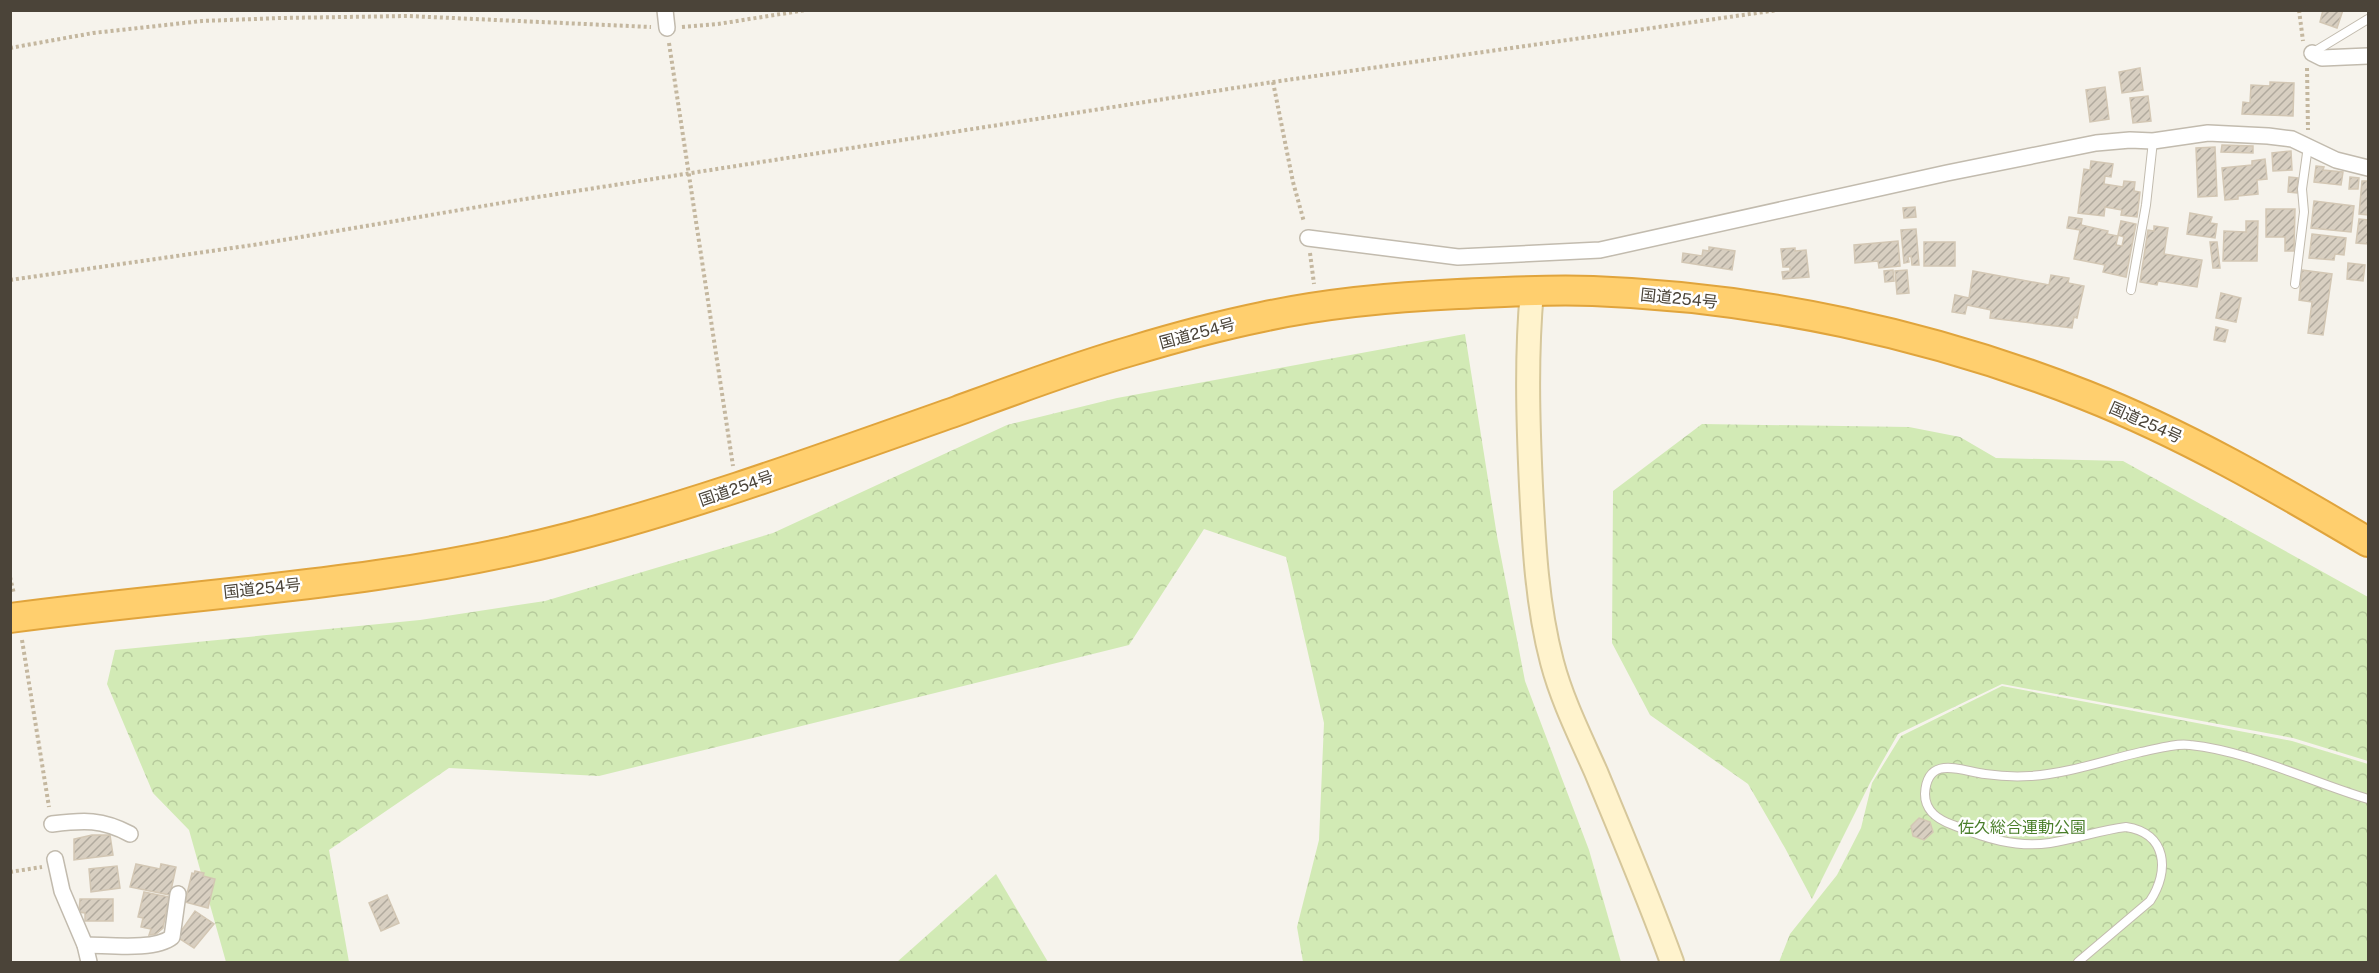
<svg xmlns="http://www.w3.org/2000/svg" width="2379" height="973" font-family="'Public Sans','Noto Sans JP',sans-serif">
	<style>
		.forest { fill: url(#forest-crowns) }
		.building { fill: url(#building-hatch); stroke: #d3c7b4; stroke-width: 1.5 }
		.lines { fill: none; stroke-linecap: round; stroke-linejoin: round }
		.lane-casing { stroke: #c2bbae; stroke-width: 10 }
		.street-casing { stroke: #c2bbae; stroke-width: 18 }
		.secondary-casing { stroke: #d6c79b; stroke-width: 26 }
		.highway-casing { stroke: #e0a43c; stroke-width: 32 }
		.path { stroke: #c4b79f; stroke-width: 4; stroke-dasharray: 3 3; stroke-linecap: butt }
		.lane { stroke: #fff; stroke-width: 8 }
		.street { stroke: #fff; stroke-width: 15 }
		.secondary { stroke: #fff3cd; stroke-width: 22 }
		.highway { stroke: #ffcf6e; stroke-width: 28 }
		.labels { text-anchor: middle; stroke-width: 5; stroke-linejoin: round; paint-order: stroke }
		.street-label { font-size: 16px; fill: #4b4439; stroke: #fff }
		.park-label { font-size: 16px; fill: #4a7f2a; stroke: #fff }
	</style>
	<defs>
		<pattern id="forest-crowns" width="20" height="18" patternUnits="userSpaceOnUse" patternTransform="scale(1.5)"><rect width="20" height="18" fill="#d2eab5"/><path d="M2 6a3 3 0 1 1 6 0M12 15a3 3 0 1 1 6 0" fill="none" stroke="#b6ca9c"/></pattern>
		<pattern id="building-hatch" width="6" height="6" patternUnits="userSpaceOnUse" patternTransform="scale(1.5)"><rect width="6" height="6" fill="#d8cfc1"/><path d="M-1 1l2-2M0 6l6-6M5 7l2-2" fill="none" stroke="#b1aa9e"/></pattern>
	</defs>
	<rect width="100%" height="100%" fill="#f6f3ec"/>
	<!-- forest -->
	<g class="forest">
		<polygon points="1465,334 1497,536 1525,681 1589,850 1621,962 1303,962 1297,927 1319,840 1324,723 1286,557 1204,529 1129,645 599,776 449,768 329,850 349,962 226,962 189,830 153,793 107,684 115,650 420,620 545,601 773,533 1007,425 1117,398"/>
		<polygon points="1702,424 1909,427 1960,437 1996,458 2123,461 2368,597 2368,761 2293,738 2002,684 1898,734 1870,783 1812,899 1785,848 1748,784 1650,715 1612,643 1613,491"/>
		<polygon points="2002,686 2292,741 2368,764 2368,962 1779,962 1790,934 1837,875 1861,828 1872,783 1901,736"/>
		<polygon points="996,874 1048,962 897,962"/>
	</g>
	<!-- building -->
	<g class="building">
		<polygon points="2323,10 2343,10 2337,28 2320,22"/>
		<polygon points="2140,68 2143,90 2122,93 2119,72"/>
		<polygon points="2270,82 2294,83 2293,116 2242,114 2243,102 2250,103 2251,85 2270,86"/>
		<polygon points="2105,87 2109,119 2090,122 2086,90"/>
		<polygon points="2148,96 2151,121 2133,123 2130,98"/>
		<polygon points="2222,145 2253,146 2253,153 2221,152"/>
		<polygon points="2215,147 2217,196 2198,197 2196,148"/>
		<polygon points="2291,151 2292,170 2273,171 2272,153"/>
		<polygon points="2265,159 2267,179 2257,180 2258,194 2238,196 2238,199 2225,200 2222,168 2252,165 2252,161"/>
		<polygon points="2091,161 2113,164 2111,177 2105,176 2104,184 2123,187 2124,181 2135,182 2134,191 2140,192 2137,217 2121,215 2122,210 2105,207 2104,216 2078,213 2084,169 2090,170"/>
		<polygon points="2316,166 2324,167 2323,170 2343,172 2341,185 2314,182"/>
		<polygon points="2289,177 2298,178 2297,193 2288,192"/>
		<polygon points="2350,177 2359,178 2358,189 2349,189"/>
		<polygon points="2362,181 2368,181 2368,215 2359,214"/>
		<polygon points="2314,201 2354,206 2351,232 2311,228"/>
		<polygon points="1915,207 1916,217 1904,218 1903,208"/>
		<polygon points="2266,209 2295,209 2294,251 2285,251 2285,237 2266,237"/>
		<polygon points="2190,213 2212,217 2210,223 2217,224 2215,238 2187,234"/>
		<polygon points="2069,217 2082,219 2081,225 2108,231 2107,234 2118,236 2116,245 2122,246 2124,237 2118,235 2121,221 2136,224 2126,277 2103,272 2105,265 2074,259 2080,230 2067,228"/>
		<polygon points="2359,219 2368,220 2368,244 2356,243"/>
		<polygon points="2246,221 2258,221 2257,261 2223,261 2224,231 2246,232"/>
		<polygon points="2154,226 2168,228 2164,254 2202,260 2197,287 2158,281 2157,285 2140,282 2148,230 2154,231"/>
		<polygon points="1916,229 1919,265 1912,265 1911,256 1908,257 1909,262 1904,263 1901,230"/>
		<polygon points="2312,234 2346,238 2344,255 2335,254 2334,260 2309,258"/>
		<polygon points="1898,241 1900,266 1879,268 1878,261 1855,263 1854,245"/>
		<rect x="1924" y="242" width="31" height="24"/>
		<polygon points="2210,242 2217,242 2220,268 2213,268"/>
		<polygon points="1709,247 1735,251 1732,270 1682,262 1683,253 1702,256 1703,250 1709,251"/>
		<polygon points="1795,248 1795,251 1806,250 1809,277 1783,279 1782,272 1790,271 1790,267 1783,267 1781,249"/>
		<polygon points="2348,263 2365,265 2363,281 2347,279"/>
		<polygon points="1893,270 1894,281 1885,282 1884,271"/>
		<polygon points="1907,270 1909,293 1897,294 1895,271"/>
		<polygon points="2302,270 2332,274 2323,335 2308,333 2312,302 2299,300"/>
		<polygon points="1973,271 2049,285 2051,275 2069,278 2068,283 2084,286 2077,318 2074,317 2072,328 1990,318 1991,310 1967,305 1965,314 1952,312 1955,295 1969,298"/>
		<polygon points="2221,293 2241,298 2236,322 2216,318"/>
		<polygon points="2216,327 2228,330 2225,342 2214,340"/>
		<polygon points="1919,818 1930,822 1933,832 1924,840 1913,836 1911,826"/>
		<polygon points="92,835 110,835 113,855 74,860 74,839"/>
		<polygon points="136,864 160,869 161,864 176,867 170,895 130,887"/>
		<polygon points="117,866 120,888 91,892 89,869"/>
		<polygon points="195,871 204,873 203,876 215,879 208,908 185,902 192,873 194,874"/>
		<polygon points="144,892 169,897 163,928 156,934 149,935 151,929 141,927 143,918 138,917"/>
		<polygon points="387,895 399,923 381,931 369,903"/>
		<polygon points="80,899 113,899 113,921 85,921 85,913 79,912"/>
		<polygon points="195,911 214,924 194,948 177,937"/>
	</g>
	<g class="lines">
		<defs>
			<g id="lane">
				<polyline points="2312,53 2368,19"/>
				<polyline points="2295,284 2304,212 2302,189 2308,146"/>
				<polyline points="2131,290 2146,205 2153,141"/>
				<path d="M2078,962L2150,901C2170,871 2167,833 2126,827C2100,830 2076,839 2050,843C2015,848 1985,838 1953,825C1939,820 1925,812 1925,794C1927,754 1961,771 1985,774C1999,776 2016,777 2030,776C2066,774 2106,760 2141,752C2156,749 2175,743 2190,745C2249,751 2311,782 2368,799"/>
			</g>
			<g id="street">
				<polyline points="665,10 667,28"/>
				<polyline points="2312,53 2322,58 2368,56"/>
				<polyline points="1308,238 1458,257 1600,250 1947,173 2096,143 2130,140 2153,141 2208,133 2268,136 2292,139 2336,160 2368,168"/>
				<path d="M52,824C84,820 102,819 130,834"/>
				<polyline points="55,859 62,891 85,945 89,962"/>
				<path d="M85,945C108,945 155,951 172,937L178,894"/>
			</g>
			<path id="secondary" d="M1532,291C1526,356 1528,421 1531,486C1534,546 1537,605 1552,662C1562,700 1580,736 1596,772C1622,835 1649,898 1672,962"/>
			<path id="highway" d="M10,618C197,593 388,585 571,537C702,503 829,456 957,411C1014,390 1072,368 1131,351C1174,338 1218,326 1262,317C1326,303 1393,297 1458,294C1503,292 1548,289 1593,291C1760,297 1930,334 2085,395C2184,434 2277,488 2368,542"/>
		</defs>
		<!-- lane casing -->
		<use href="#lane" class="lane-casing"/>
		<!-- street casing -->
		<use href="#street" class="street-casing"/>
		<!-- secondary casing -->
		<use href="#secondary" class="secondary-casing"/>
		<!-- highway casing -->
		<use href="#highway" class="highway-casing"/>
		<!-- path -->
		<g class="path">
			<polyline points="2299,10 2303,41"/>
			<polyline points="682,27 718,24 806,10"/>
			<polyline points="669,43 733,466"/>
			<polyline points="10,48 93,33 202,21 281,18 408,16 651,27"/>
			<polyline points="2307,68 2308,130"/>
			<polyline points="1273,82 1293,182 1304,222"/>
			<polyline points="1310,253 1314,284"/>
			<polyline points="10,280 253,245 525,199 1273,82 1778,10"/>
			<polyline points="10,577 14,594"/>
			<polyline points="22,640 49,807"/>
			<polyline points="10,872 42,867"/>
		</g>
		<!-- lane -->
		<use href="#lane" class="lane"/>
		<!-- street -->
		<use href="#street" class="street"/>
		<!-- secondary -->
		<use href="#secondary" class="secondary"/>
		<!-- highway -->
		<use href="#highway" class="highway"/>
	</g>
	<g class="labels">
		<!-- street labels -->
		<g class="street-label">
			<text transform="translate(1679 298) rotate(6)" y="6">国道254号</text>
			<text transform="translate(1197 333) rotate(-15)" y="6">国道254号</text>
			<text transform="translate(2146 422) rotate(24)" y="6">国道254号</text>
			<text transform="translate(736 488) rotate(-19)" y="6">国道254号</text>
			<text transform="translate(262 588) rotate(-6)" y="6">国道254号</text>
		</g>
		<!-- park labels -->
		<g class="park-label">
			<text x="2022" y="833">佐久総合運動公園</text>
		</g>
	</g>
	<!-- border -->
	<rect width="2379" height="973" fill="none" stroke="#4b4439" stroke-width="24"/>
</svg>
